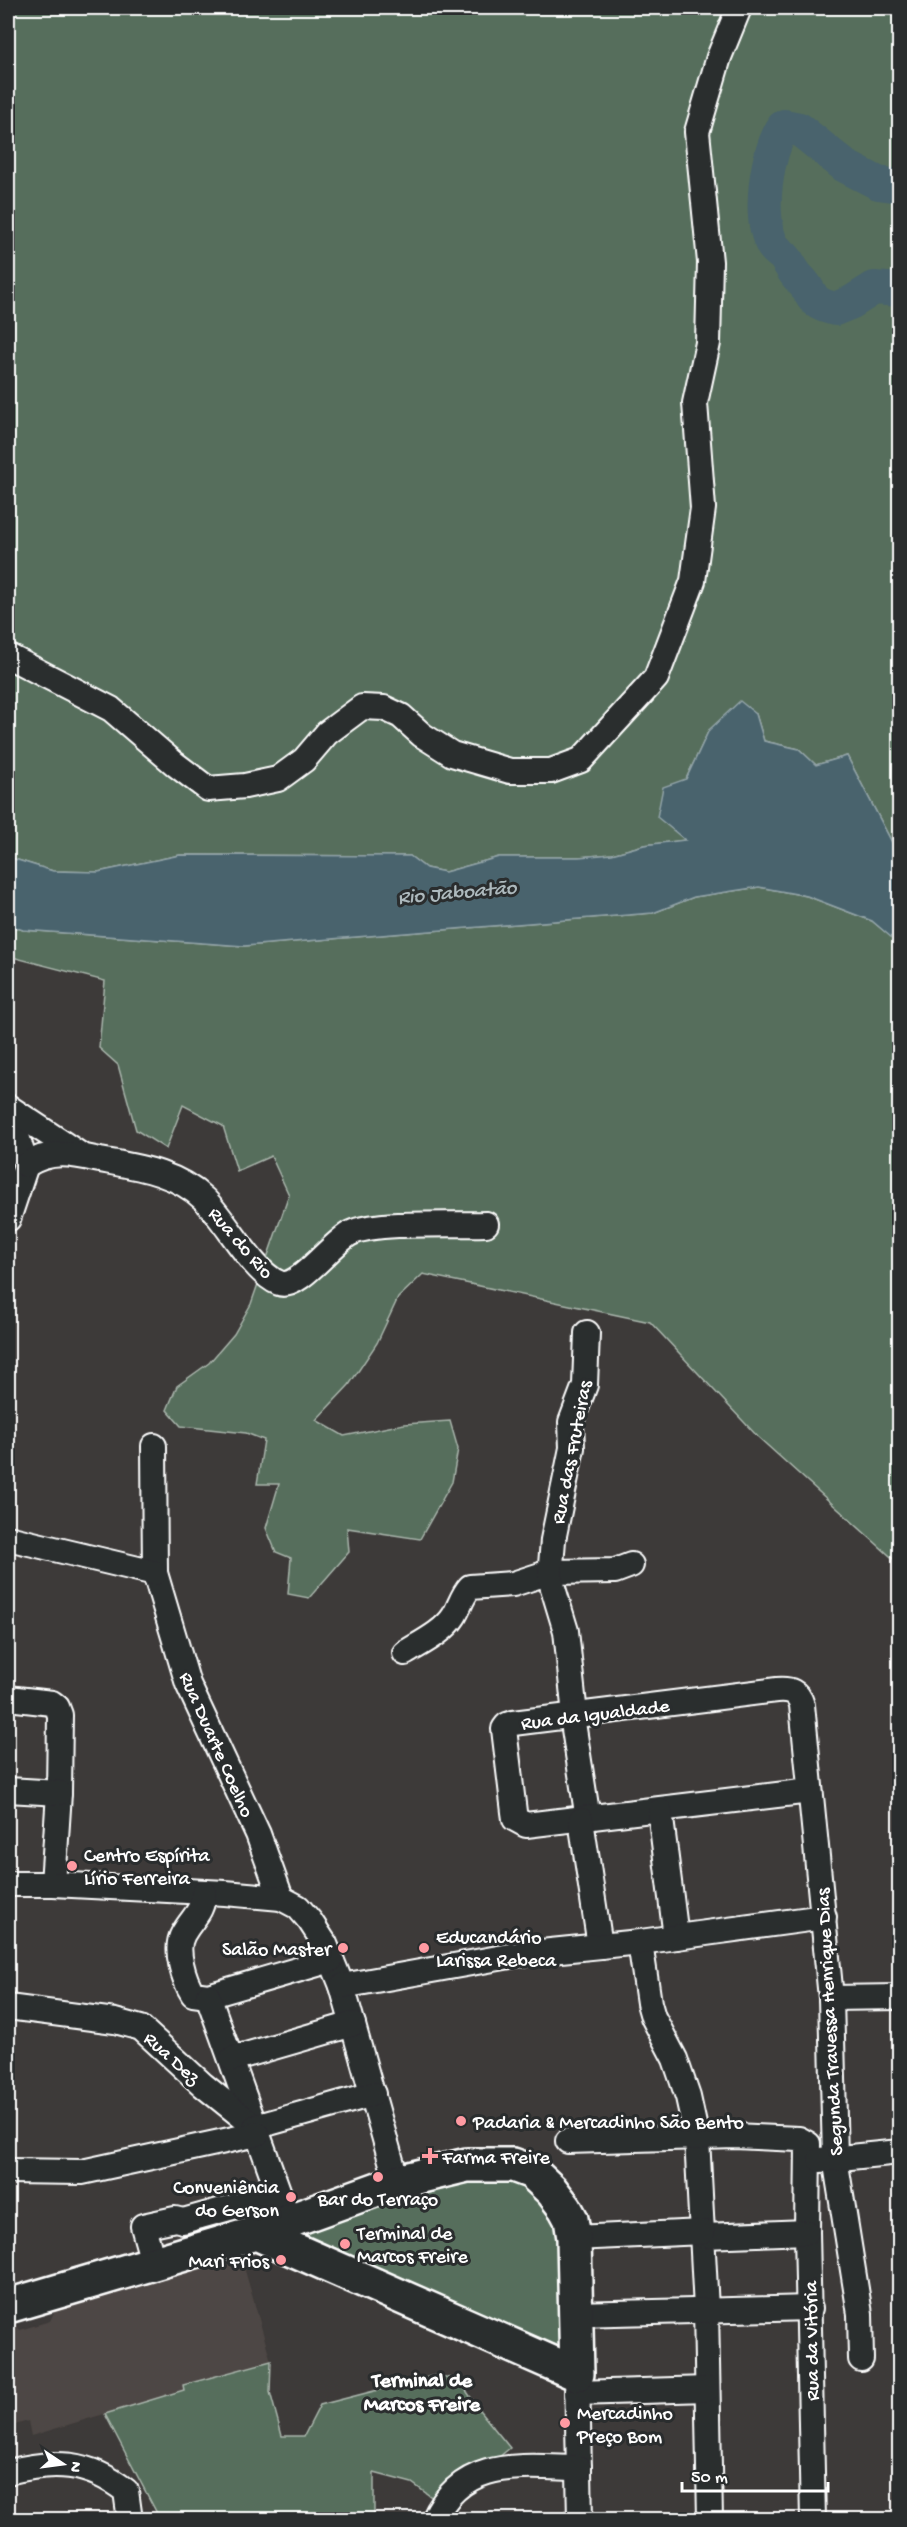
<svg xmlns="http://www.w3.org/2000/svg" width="907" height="2527" font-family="'Gochi Hand',sans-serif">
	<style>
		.built { fill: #4e4744 }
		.green { fill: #566e5b; stroke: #aab6ad; stroke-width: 1.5 }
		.water { fill: #48646d; stroke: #91a2a7; stroke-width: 1.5 }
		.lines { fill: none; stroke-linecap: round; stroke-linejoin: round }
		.river { stroke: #48646d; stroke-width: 34 }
		.minor-casing { stroke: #fff; stroke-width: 28 }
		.secondary-casing { stroke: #fff; stroke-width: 38 }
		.minor { stroke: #2a2d2e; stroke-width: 24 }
		.secondary { stroke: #2a2d2e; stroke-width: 33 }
		.poi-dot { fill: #ff9aa2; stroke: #2a2d2e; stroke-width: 2 }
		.labels { text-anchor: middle; stroke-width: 6; stroke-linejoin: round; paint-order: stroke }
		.street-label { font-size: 20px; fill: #fff; stroke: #2a2d2e }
		.poi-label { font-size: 20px; fill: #fff; stroke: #2a2d2e; text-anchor: start }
		.water-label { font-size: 21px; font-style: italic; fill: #adb9bd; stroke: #2a2d2e }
		.neighbourhood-label { font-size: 21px; font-weight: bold; fill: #fff; stroke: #2a2d2e }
	</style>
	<rect width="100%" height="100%" fill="#3d3a39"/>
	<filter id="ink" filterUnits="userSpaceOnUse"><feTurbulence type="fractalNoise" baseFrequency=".0167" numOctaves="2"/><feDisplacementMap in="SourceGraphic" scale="12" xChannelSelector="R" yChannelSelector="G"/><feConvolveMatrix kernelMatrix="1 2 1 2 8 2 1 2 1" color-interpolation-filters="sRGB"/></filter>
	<g filter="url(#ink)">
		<!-- built -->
		<polygon class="built" points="223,2261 244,2267 271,2361 184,2385 184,2390 31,2436 28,2421 15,2425 8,2400 8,2369 10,2367 8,2358 8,2325 14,2323 20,2330 50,2321 55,2310"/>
		<!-- green -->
		<g class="green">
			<polygon points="8,8 899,8 899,853 895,848 847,756 816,765 799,749 764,741 756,714 709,730 686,779 686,840 644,845 612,854 579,857 499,857 445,872 426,868 410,856 180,855 98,872 53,871 8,857"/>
			<polygon points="759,887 807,896 872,921 900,944 899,1564 758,1437 650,1322 423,1274 398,1298 377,1343 349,1385 316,1420 344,1436 404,1424 450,1421 458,1449 452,1482 420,1539 347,1528 349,1552 309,1598 288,1594 291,1558 276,1552 266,1528 279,1484 257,1484 264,1440 246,1433 181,1426 167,1410 177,1386 209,1363 234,1334 251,1304 289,1195 271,1156 237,1171 223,1126 183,1105 166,1149 136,1130 118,1065 99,1048 105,981 8,956 8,925 23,930 244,946 653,913 694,897"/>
			<polygon points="481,2177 514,2182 532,2190 557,2216 570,2360 307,2235 306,2231 318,2219"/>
			<polygon points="271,2361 270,2392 282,2436 304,2436 320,2405 436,2375 459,2380 480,2411 510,2448 441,2504 412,2483 374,2473 374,2519 160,2519 105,2414 184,2390 183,2385"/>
		</g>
		<!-- water -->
		<polygon class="water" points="740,701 756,714 764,741 799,749 816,765 847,756 895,848 899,853 899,944 872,921 807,896 759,887 694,897 653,913 244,946 23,930 8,925 8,857 53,871 98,872 180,855 410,856 426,868 445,872 499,857 579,857 612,854 644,845 685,840 657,817 663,787 686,779 709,730"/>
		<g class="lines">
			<!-- river -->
			<path class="river" d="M900,186L878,183L845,166L799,129L784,126C766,151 757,219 773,246C777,252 783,254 786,259C791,266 793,272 799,278C816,295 806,302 835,309L852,302L874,288L900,290"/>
			<defs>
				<g id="minor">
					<polyline points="8,656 111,709 175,764 208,789 245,786 278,779 304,760 327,733 362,707 384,708 401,716 422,735 452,754 510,771 551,771 581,760 656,678 693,581 703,508 695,403 708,343 710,262 697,132 719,57 739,8"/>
					<polyline points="8,1107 26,1165 8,1219"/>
					<polyline points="8,1107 79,1154"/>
					<path d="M26,1165C52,1149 72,1154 100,1160C137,1167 176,1172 204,1199C226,1220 253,1273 279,1283C298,1291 332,1242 351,1233C376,1221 455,1225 486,1224"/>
					<polyline points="154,1446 155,1573 188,1684 258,1834 281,1898"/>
					<polyline points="8,1538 155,1573"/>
					<path d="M405,1653C421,1643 444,1632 454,1616C460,1606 462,1596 470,1587L513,1584L550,1572L615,1571L631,1565"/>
					<polyline points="8,1698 52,1703 57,1707 60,1715 59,1793 53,1884"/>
					<polyline points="575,1715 566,1631 550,1578 553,1540 572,1448 571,1422 585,1385 587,1333"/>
					<polyline points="572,1716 588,1819"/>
					<polyline points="8,1790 59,1793"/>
					<path d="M810,1791L526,1825L515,1819L514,1812L504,1729L507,1725L513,1723L777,1690C790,1689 798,1691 802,1705L831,1998L835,2158L860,2314L861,2359"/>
					<polyline points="660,1811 676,1937"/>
					<polyline points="581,1820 600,1946"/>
					<polyline points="8,1884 53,1884 225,1893 281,1898 298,1907 310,1921 325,1944 342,1986 397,2182"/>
					<path d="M204,1892C202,1914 193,1916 183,1934C174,1949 184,1980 193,1994L208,1996L331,1960"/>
					<polyline points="640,1942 649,2003 653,2017 675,2059 688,2097 697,2138 706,2309 710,2520"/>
					<polyline points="342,1986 521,1954 640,1942 824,1917"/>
					<polyline points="208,1996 289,2221"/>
					<polyline points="831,1998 900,1997"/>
					<polyline points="8,2007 115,2021 141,2028 203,2085 254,2126"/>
					<polyline points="232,2059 353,2024"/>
					<polyline points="255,2127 373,2094"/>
					<polyline points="568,2141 735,2136 799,2139 808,2144 807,2232 813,2520"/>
					<polyline points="820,2160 900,2152"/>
					<polyline points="8,2171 82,2172 257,2134"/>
					<polyline points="703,2236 807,2232"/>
					<polyline points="574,2238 703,2232"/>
					<polyline points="153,2262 143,2226 175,2219 183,2221 279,2194"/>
					<polyline points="576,2314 810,2308"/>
					<polyline points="577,2374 580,2520"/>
					<polyline points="577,2393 707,2389"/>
					<path d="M8,2472C53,2460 88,2461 126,2491L130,2520"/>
					<path d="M434,2520C462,2457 522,2467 579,2468"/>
				</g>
				<polyline id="secondary" points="8,2306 256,2233 397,2182 467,2165 513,2165 532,2172 552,2191 565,2208 571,2219 574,2238 577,2374 256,2233"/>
			</defs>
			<!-- minor casing -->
			<use href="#minor" class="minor-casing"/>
			<!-- secondary casing -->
			<use href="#secondary" class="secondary-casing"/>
			<!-- minor -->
			<use href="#minor" class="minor"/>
			<!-- secondary -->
			<use href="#secondary" class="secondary"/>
		</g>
	</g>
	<!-- markers -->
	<g class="poi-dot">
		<circle cx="72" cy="1866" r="6"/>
		<circle cx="343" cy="1948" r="6"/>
		<circle cx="424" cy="1948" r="6"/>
		<circle cx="461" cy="2121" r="6"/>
		<path d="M427 2147h6v6h6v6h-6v6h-6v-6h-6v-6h6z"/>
		<circle cx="378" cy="2177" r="6"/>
		<circle cx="291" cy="2197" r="6"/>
		<circle cx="345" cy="2244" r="6"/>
		<circle cx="281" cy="2260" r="6"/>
		<circle cx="565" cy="2423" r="6"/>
	</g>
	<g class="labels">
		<!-- street labels -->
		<g class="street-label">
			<text transform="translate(242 1242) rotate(49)" y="7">Rua do Rio</text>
			<text transform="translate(570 1452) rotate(-79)" y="7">Rua das Fruteiras</text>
			<text transform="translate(595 1713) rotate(-7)" y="7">Rua da Igualdade</text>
			<text transform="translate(218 1744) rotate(66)" y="7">Rua Duarte Coelho</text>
			<text transform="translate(828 2022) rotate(-93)" y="7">Segunda Travessa Henrique Dias</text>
			<text transform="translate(173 2057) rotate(42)" y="7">Rua Dez</text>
			<text transform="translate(810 2341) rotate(-91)" y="7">Rua da Vitória</text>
		</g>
		<!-- poi labels -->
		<g class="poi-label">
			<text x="84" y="1861">Centro Espírita<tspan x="84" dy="23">Lírio Ferreira</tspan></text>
			<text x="436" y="1943">Educandário<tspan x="436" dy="23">Larissa Rebeca</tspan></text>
			<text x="331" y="1955" text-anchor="end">Salão Master</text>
			<text x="473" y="2128">Padaria &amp; Mercadinho São Bento</text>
			<text x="442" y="2163">Farma Freire</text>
			<text x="279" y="2193" text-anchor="end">Conveniência<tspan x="279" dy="23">do Gerson</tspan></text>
			<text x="378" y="2205" text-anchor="middle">Bar do Terraço</text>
			<text x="357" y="2239">Terminal de<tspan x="357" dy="23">Marcos Freire</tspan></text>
			<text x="269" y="2267" text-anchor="end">Mari Frios</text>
			<text x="577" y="2419">Mercadinho<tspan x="577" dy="23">Preço Bom</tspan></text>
		</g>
		<!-- water labels -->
		<g class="water-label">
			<text transform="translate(457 891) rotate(-5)" y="7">Rio Jaboatão</text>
		</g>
		<!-- neighbourhood labels -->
		<g class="neighbourhood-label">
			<text x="422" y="2386">Terminal de<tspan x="422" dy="24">Marcos Freire</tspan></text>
		</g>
	</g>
	<!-- margin -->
	<rect width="907" height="2527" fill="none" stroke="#2a2d2e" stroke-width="30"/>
	<rect x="15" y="15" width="877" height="2497" fill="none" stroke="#fff" stroke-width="2" filter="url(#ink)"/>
	<!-- north arrow -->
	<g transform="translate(63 2464) rotate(103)" stroke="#2a2d2e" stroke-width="4.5" paint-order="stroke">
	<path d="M0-4.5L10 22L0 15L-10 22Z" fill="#ffffff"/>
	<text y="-9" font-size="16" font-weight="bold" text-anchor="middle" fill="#ffffff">N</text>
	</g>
	<!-- scale -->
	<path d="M682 2482v9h146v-9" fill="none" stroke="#ffffff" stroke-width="3"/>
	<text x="691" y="2482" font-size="18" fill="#ffffff" stroke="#2a2d2e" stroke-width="4.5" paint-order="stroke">50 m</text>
</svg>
